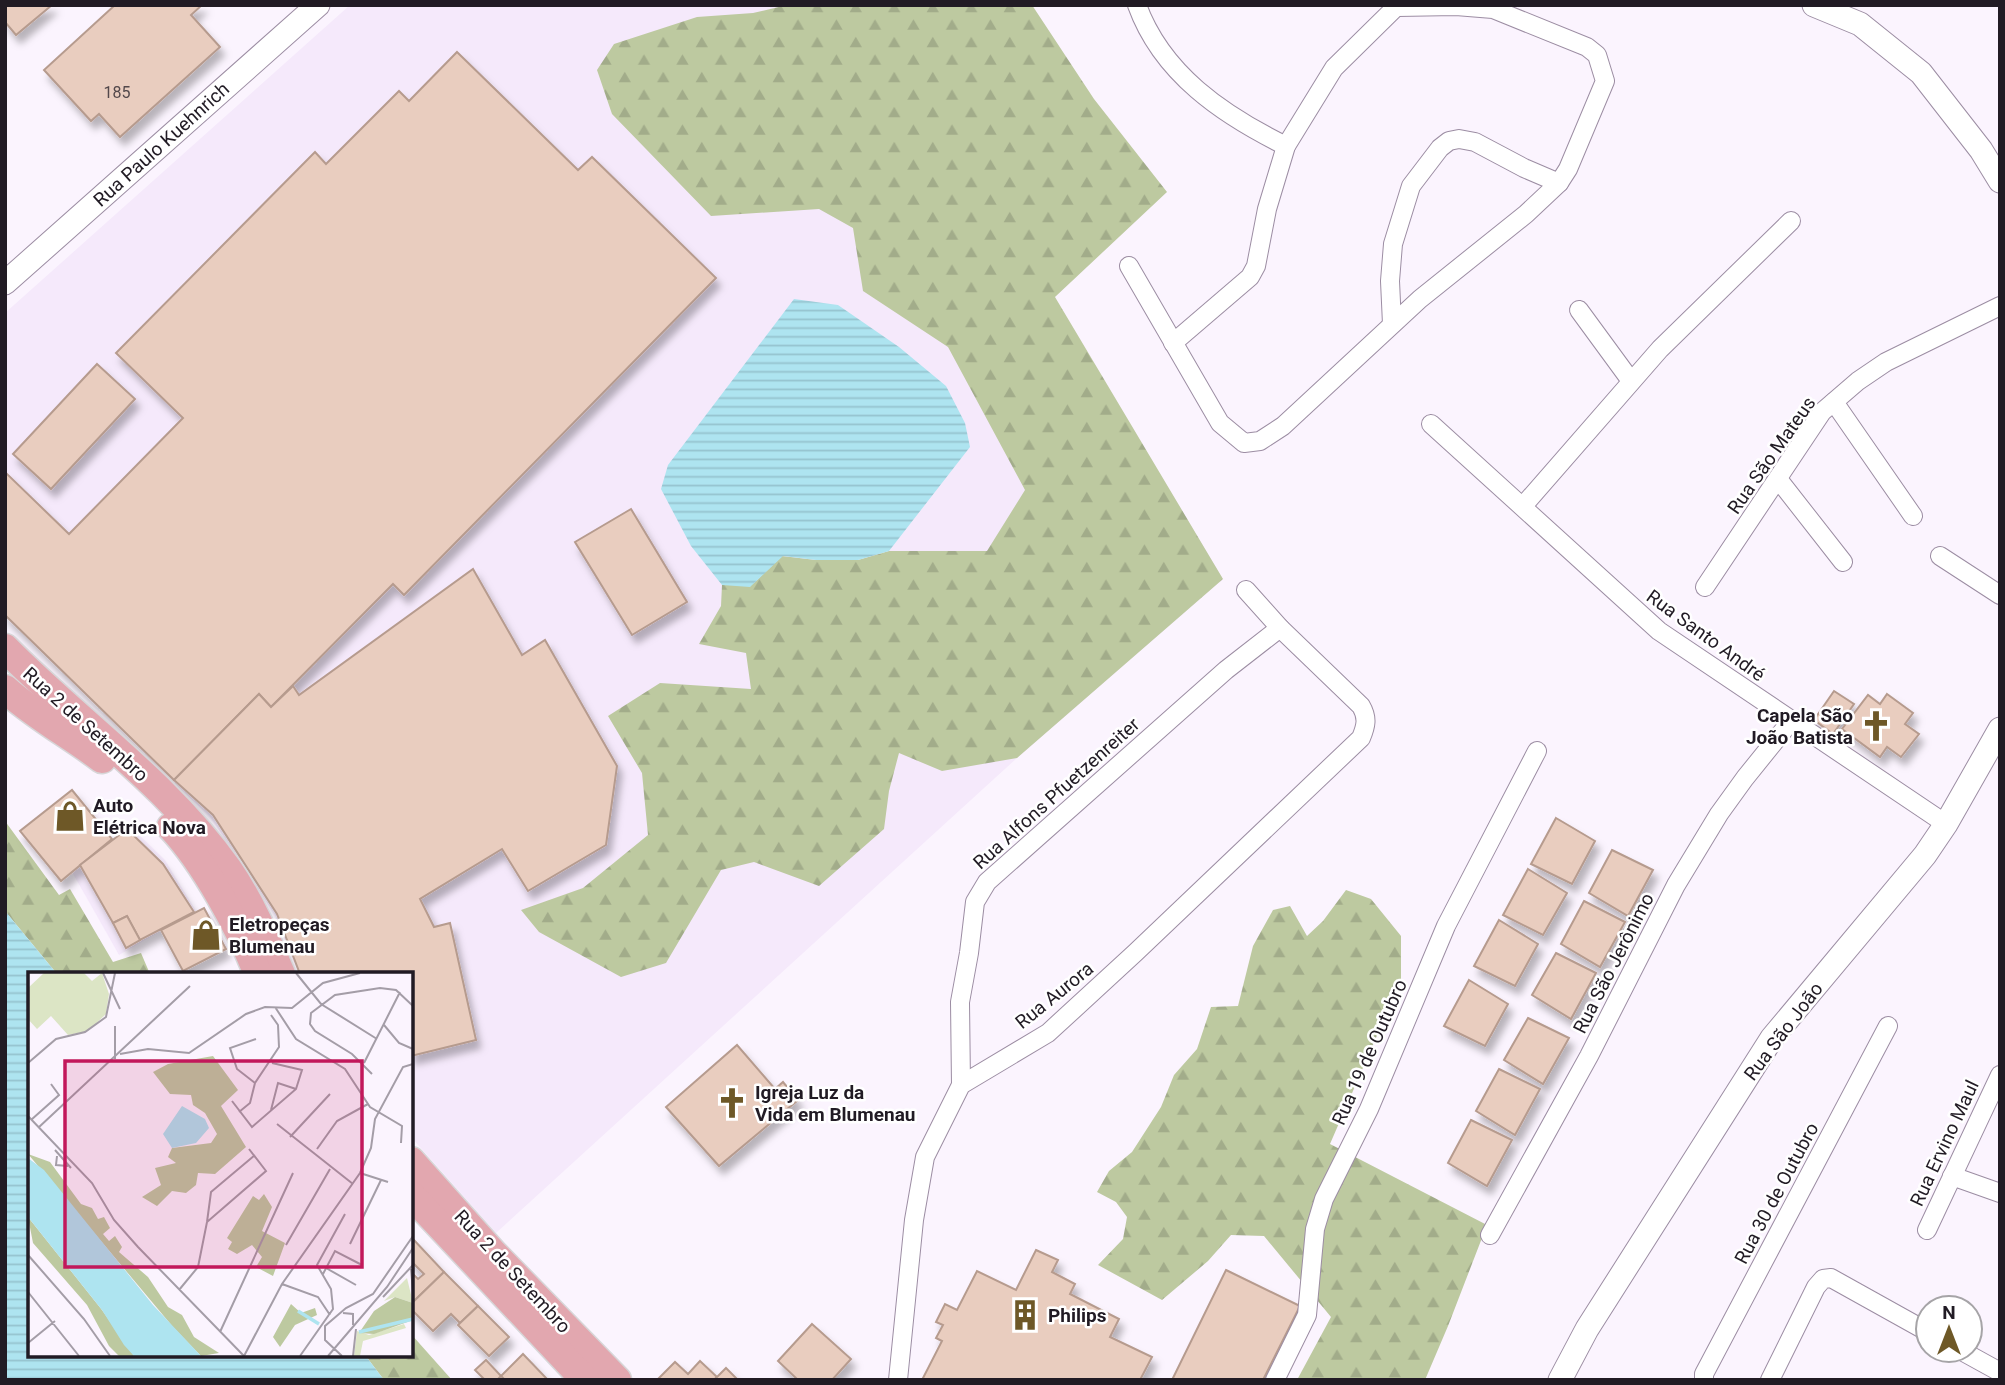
<svg xmlns="http://www.w3.org/2000/svg" width="2005" height="1385" font-family="Roboto,sans-serif">
	<style>
		.built { fill: #f5e9fb }
		.forest { fill: url(#forest-firs) }
		.water { fill: url(#water-rules) }
		.building { fill: #e9cdbf; stroke: #b69b8e; stroke-width: 2; filter: url(#shadow) }
		.lines { fill: none; stroke-linecap: round; stroke-linejoin: round }
		.minor-casing { stroke: #9c8da3; stroke-width: 20 }
		.tertiary-casing { stroke: #9c8da3; stroke-width: 25 }
		.primary-casing { stroke: #d7d6d8; stroke-width: 31 }
		.minor { stroke: #fff; stroke-width: 18 }
		.tertiary { stroke: #fff; stroke-width: 23 }
		.primary { stroke: #e2a7af; stroke-width: 28 }
		.labels { text-anchor: middle; stroke-width: 5; stroke-linejoin: round; paint-order: stroke }
		.number-label { font-size: 16px; fill: #53484b }
		.street-label { font-size: 19px; fill: #211b24; stroke: #fff }
		.poi-label { font-size: 19px; font-weight: bold; fill: #211b24; stroke: #fff; text-anchor: start }
		.inset-river { fill: none; stroke: #aee4f0; stroke-width: 3.5 }
		.inset-road { fill: none; stroke: #a49da7; stroke-width: 2 }
		.view { fill: #c2185b; fill-opacity: 0.15; stroke: #c2185b; stroke-width: 3.5 }
		.inset-edge { fill: none; stroke: #211b24; stroke-width: 3.5 }
	</style>
	<defs>
		<pattern id="forest-firs" width="22" height="20" patternUnits="userSpaceOnUse" patternTransform="scale(1.75)"><rect width="22" height="20" fill="#bdc9a0"/><path d="M5 1l3.5 6h-7zM16 11l3.5 6h-7z" fill="#a2ac8a"/></pattern>
		<pattern id="water-rules" width="6" height="5" patternUnits="userSpaceOnUse" patternTransform="scale(1.75)"><rect width="6" height="5" fill="#aee4f0"/><path d="M0 2.5h6" fill="none" stroke="#95c3ce"/></pattern>
		<filter id="shadow"><feDropShadow dx="4.5" dy="8" stdDeviation="3.5" flood-color="#0004"/></filter>
	</defs>
	<rect width="100%" height="100%" fill="#fbf4fe"/>
	<!-- built -->
	<g class="built">
		<polygon points="350,5 877,5 1223,579 1017,758 496,1233 411,1137 411,974 299,974 275,915 210,817 5,616 5,313"/>
		<polygon points="130,826 165,860 196,911 119,955 72,872"/>
	</g>
	<!-- forest -->
	<g class="forest">
		<polygon points="787,5 1032,5 1094,99 1167,192 1055,297 1223,579 1017,758 942,771 899,753 889,791 884,829 819,886 754,862 721,870 666,963 621,977 539,932 521,910 583,888 648,835 642,773 608,716 660,683 751,689 746,653 699,644 721,606 722,585 754,583 782,556 816,560 858,560 889,551 987,551 1025,490 948,347 863,291 853,228 819,209 711,216 612,114 597,70 614,44 697,17 753,13"/>
		<polygon points="5,821 59,895 70,889 113,962 141,953 150,974 57,974 5,911"/>
		<polygon points="1346,890 1371,899 1401,936 1401,980 1330,1144 1487,1225 1448,1326 1425,1380 1297,1380 1331,1317 1264,1236 1231,1235 1208,1261 1162,1300 1098,1265 1123,1239 1127,1217 1116,1202 1097,1192 1109,1171 1132,1152 1161,1107 1174,1075 1197,1049 1211,1007 1238,1006 1253,946 1273,910 1290,906 1307,936 1323,921"/>
		<polygon points="411,1334 452,1380 384,1380 365,1355 411,1355"/>
	</g>
	<!-- water -->
	<g class="water">
		<polygon points="794,299 838,305 899,347 946,386 965,423 970,447 889,551 858,560 816,560 783,556 750,587 722,585 691,546 661,489 668,465"/>
		<polygon points="5,911 57,974 30,974 30,1355 365,1355 384,1380 9,1380 5,1375"/>
	</g>
	<!-- building -->
	<g class="building">
		<polygon points="5,5 52,5 16,35 5,22"/>
		<polygon points="115,5 202,5 191,15 220,47 120,137 99,114 91,121 44,70"/>
		<polygon points="457,52 578,170 592,157 716,278 404,595 393,584 271,707 259,694 174,780 5,615 5,472 69,534 183,418 116,353 315,152 326,164 399,91 409,101"/>
		<polygon points="97,364 135,399 51,489 13,454"/>
		<polygon points="631,509 687,602 632,635 575,542"/>
		<polygon points="473,569 522,655 545,640 617,766 606,845 528,891 502,849 420,899 434,927 450,923 476,1040 411,1056 411,974 300,974 277,914 213,815 174,780 259,694 271,707 293,686 299,695"/>
		<polygon points="1834,691 1854,704 1833,734 1814,720"/>
		<polygon points="1887,694 1913,713 1905,724 1919,734 1901,757 1887,747 1880,757 1842,729 1868,695 1880,704"/>
		<polygon points="72,790 112,839 61,881 20,831"/>
		<polygon points="1556,818 1595,841 1572,884 1531,864"/>
		<polygon points="127,829 163,864 194,912 140,940 127,916 113,923 80,865"/>
		<polygon points="1612,850 1653,870 1628,916 1589,893"/>
		<polygon points="1528,869 1567,893 1543,935 1503,915"/>
		<polygon points="1584,901 1625,922 1600,967 1561,944"/>
		<polygon points="204,908 226,949 183,971 161,930"/>
		<polygon points="127,916 140,940 126,948 113,923"/>
		<polygon points="1499,920 1538,944 1515,986 1474,966"/>
		<polygon points="1556,953 1596,973 1571,1019 1532,995"/>
		<polygon points="1469,980 1508,1004 1485,1046 1444,1026"/>
		<polygon points="1528,1018 1569,1038 1543,1084 1504,1060"/>
		<polygon points="737,1045 775,1089 783,1082 798,1100 719,1166 666,1107"/>
		<polygon points="1499,1069 1540,1089 1515,1135 1476,1111"/>
		<polygon points="1471,1120 1512,1140 1487,1186 1448,1163"/>
		<polygon points="413,1239 444,1272 411,1304 411,1272 418,1279 424,1274 411,1261"/>
		<polygon points="1036,1250 1058,1260 1052,1272 1075,1284 1070,1294 1119,1319 1110,1337 1152,1357 1140,1380 922,1380 942,1341 936,1338 943,1325 936,1322 945,1304 957,1310 977,1271 1016,1290"/>
		<polygon points="1226,1270 1300,1306 1263,1380 1172,1380"/>
		<polygon points="444,1272 478,1306 460,1323 451,1314 433,1331 411,1309 411,1304"/>
		<polygon points="478,1306 509,1337 489,1356 458,1325"/>
		<polygon points="812,1324 851,1359 832,1380 798,1380 778,1361"/>
		<polygon points="523,1354 548,1380 505,1380 501,1376"/>
		<polygon points="486,1360 501,1376 497,1380 485,1380 475,1370"/>
		<polygon points="700,1361 717,1377 714,1380 657,1380 675,1362 688,1374"/>
		<polygon points="726,1368 738,1380 714,1380"/>
	</g>
	<g class="lines">
		<defs>
			<g id="minor">
				<path d="M1137,5C1162,74 1223,115 1286,146"/>
				<polyline points="1129,266 1220,423 1244,443 1260,441 1283,426 1420,299 1526,214 1559,183 1568,169 1605,81 1597,55 1587,47 1493,9 1456,6 1397,7"/>
				<polyline points="1579,310 1631,381"/>
				<polyline points="1392,324 1390,281 1393,244 1411,186 1440,148 1449,141 1459,139 1475,142 1524,168 1559,183"/>
				<polyline points="1173,343 1250,277 1256,266 1267,209 1286,146 1334,68 1398,5"/>
				<polyline points="1834,402 1913,516"/>
				<polyline points="1431,424 1659,631 1946,824"/>
				<polyline points="1778,479 1843,562"/>
				<polyline points="1523,506 1660,349 1791,221"/>
				<polyline points="1940,556 2000,595"/>
				<polyline points="1705,587 1822,412 1858,381 1886,362 2000,306"/>
				<polyline points="961,1085 960,1002 969,953 975,902 987,882 1226,670 1280,628"/>
				<polyline points="1952,1176 2000,1193"/>
				<polyline points="1927,1230 2000,1075"/>
				<polyline points="1490,1235 1589,1056 1676,885 1719,814 1745,778 1791,721"/>
				<polyline points="1960,1350 2000,1372"/>
				<path d="M898,1380L914,1220L925,1157L961,1085L1048,1033L1135,953L1361,738C1366,726 1368,718 1361,706L1280,628L1246,590"/>
				<polyline points="1275,1380 1307,1315 1315,1229 1324,1199 1369,1109 1446,926 1537,751"/>
				<polyline points="1704,1380 1704,1374 1888,1026"/>
				<polyline points="1770,1380 1816,1287 1823,1279 1831,1278 1928,1332"/>
			</g>
			<g id="tertiary">
				<polyline points="1814,5 1860,24 1921,73 1981,150 2000,181"/>
				<polyline points="5,283 318,5"/>
				<polyline points="1560,1380 1587,1329 1772,1038 1925,855 1946,824 2000,729"/>
			</g>
			<g id="primary">
				<path d="M5,648C78,722 167,783 228,869C250,901 266,938 281,974"/>
				<path d="M5,689C35,716 70,735 102,759"/>
				<path d="M171,827C205,863 239,927 258,974"/>
				<polyline points="411,1161 493,1253 617,1380"/>
				<polyline points="411,1195 585,1380"/>
			</g>
		</defs>
		<!-- minor casing -->
		<use href="#minor" class="minor-casing"/>
		<!-- tertiary casing -->
		<use href="#tertiary" class="tertiary-casing"/>
		<!-- primary casing -->
		<use href="#primary" class="primary-casing"/>
		<!-- minor -->
		<use href="#minor" class="minor"/>
		<!-- tertiary -->
		<use href="#tertiary" class="tertiary"/>
		<!-- primary -->
		<use href="#primary" class="primary"/>
	</g>
	<!-- icons -->
	<defs>
		<symbol id="church-bare" viewBox="-9 -9 18 18"><path d="M-1.2-6h2.4v3.5h3.3v2.4h-3.3V6h-2.4V-.1h-3.3v-2.4h3.3Z" fill="#6e5827" stroke="#fff" stroke-width="2.5" paint-order="stroke"/></symbol>
		<symbol id="shop-bare" viewBox="-9 -9 18 18"><path d="M-5-2.5h2.3a2.7 3.5 0 0 1 5.4 0H5L5.5 6h-11ZM-1.5-2.5h3a1.5 2.3 0 0 0-3 0Z" fill="#6e5827" stroke="#fff" stroke-width="2.5" paint-order="stroke"/></symbol>
		<symbol id="building-bare" viewBox="-9 -9 18 18"><path d="M-4-6H4V6H1V3H-1V6H-4ZM-2.5-4.3h1.7v1.8h-1.7ZM.8-4.3h1.7v1.8H.8ZM-2.5-1h1.7V.8h-1.7ZM.8-1h1.7V.8H.8Z" fill="#6e5827" stroke="#fff" stroke-width="2.5" paint-order="stroke"/></symbol>
	</defs>
	<g fill-rule="evenodd">
		<use href="#church-bare" x="1854" y="704" width="44" height="44"/>
		<use href="#shop-bare" x="48" y="794" width="44" height="44"/>
		<use href="#shop-bare" x="184" y="913" width="44" height="44"/>
		<use href="#church-bare" x="710" y="1081" width="44" height="44"/>
		<use href="#building-bare" x="1003" y="1293" width="44" height="44"/>
	</g>
	<g class="labels">
		<!-- number labels -->
		<g class="number-label">
			<text x="117" y="98">185</text>
		</g>
		<!-- street labels -->
		<g class="street-label">
			<text transform="translate(161 144) rotate(-42)" y="7">Rua Paulo Kuehnrich</text>
			<text transform="translate(1771 455) rotate(-55)" y="7">Rua São Mateus</text>
			<text transform="translate(1706 635) rotate(36)" y="7">Rua Santo André</text>
			<text transform="translate(86 724) rotate(42)" y="7">Rua 2 de Setembro</text>
			<text transform="translate(1056 793) rotate(-42)" y="7">Rua Alfons Pfuetzenreiter</text>
			<text transform="translate(1613 963) rotate(-63)" y="7">Rua São Jerônimo</text>
			<text transform="translate(1054 995) rotate(-39)" y="7">Rua Aurora</text>
			<text transform="translate(1783 1031) rotate(-53)" y="7">Rua São João</text>
			<text transform="translate(1369 1052) rotate(-66)" y="7">Rua 19 de Outubro</text>
			<text transform="translate(1944 1143) rotate(-65)" y="7">Rua Ervino Maul</text>
			<text transform="translate(1776 1193) rotate(-62)" y="7">Rua 30 de Outubro</text>
			<text transform="translate(513 1271) rotate(47)" y="7">Rua 2 de Setembro</text>
		</g>
		<!-- poi labels -->
		<g class="poi-label">
			<text x="1853" y="722" text-anchor="end">Capela São<tspan x="1853" dy="22">João Batista</tspan></text>
			<text x="93" y="812">Auto<tspan x="93" dy="22">Elétrica Nova</tspan></text>
			<text x="229" y="931">Eletropeças<tspan x="229" dy="22">Blumenau</tspan></text>
			<text x="755" y="1099">Igreja Luz da<tspan x="755" dy="22">Vida em Blumenau</tspan></text>
			<text x="1048" y="1322">Philips</text>
		</g>
	</g>
	<!-- overview -->
	<g transform="translate(28 972)">
		<rect width="385" height="385" fill="#fbf4fe"/>
		<path d="M379,306L385,331L367,325L356,329ZM376,352L378,356L335,369L332,384H326L329,359L341,363Z" fill="#dce5c5"/>
		<path d="M185,84L210,118L193,134L218,175L187,202L170,201L168,213L158,221L144,219L129,234L114,225L133,213L127,196L148,191L140,185L144,176L183,171L189,162L177,141L165,133L163,123L142,122L125,100L140,92ZM0,182L22,190L53,232L64,236L70,247L76,245L82,256L75,262L81,269L87,264L94,275L91,280L120,305L140,335L154,343L166,365L191,381L173,384L145,355ZM236,222L244,235L234,259L257,271L245,304L228,295L234,285L224,273L209,282L200,277L204,270L199,266L225,224L231,228ZM0,245L74,338L106,384H91L81,374L59,333L5,271ZM367,325L385,331V348L346,362L331,361L346,339ZM263,332L273,341L287,336L289,343L267,353L252,375L245,365Z" fill="#bdc9a0"/>
		<path d="M16,1H56L64,9L74,1L81,22L78,42L60,59L40,63L23,44L9,57L0,47V16Z" fill="#dce5c5"/>
		<path d="M154,134L177,147L181,156L168,171L144,176L135,162ZM0,186L16,198L125,333L173,384H106L96,373L74,338L0,245Z" fill="#aee4f0"/>
		<path class="inset-river" d="M270,339L291,352M331,360L385,347"/>
		<path class="inset-road" d="M75,1L92,37M268,1L293,32L349,67M247,35L268,67L317,97L342,135L374,154L373,171M356,53L371,71L385,77M92,82L120,77L161,81L218,42L237,35L264,36L295,11L332,1M87,87V54M0,91L28,67L57,60L78,45L87,1M336,91L372,20M344,102L324,82L287,59L282,52L283,41L307,23L352,16L368,18L385,34M227,111L209,97L202,76L228,67M204,129L224,155L268,117L274,98L244,91M243,138L250,111L268,117M211,140L222,131L227,111L251,75L250,53L243,43M0,144L64,211L86,248L110,275L216,384M3,148L31,123L23,112M249,152L325,212M10,156L162,14M262,165L302,122M289,177L309,149L340,132M27,178L43,196M29,184L28,193L40,194M332,201L360,210M179,250L183,220L227,183M322,272L353,208M258,273L302,197M0,283L56,347L82,384M298,296L328,313M383,297L385,319M295,302L307,279L334,293M254,312L290,325L302,343M151,318L170,295L179,250L238,199L221,177M0,320L51,384M355,325L385,293M315,341L325,342V353M192,360L265,201M0,371L27,349M216,384L254,312L332,201L343,176L347,147L375,95L385,92M272,384L305,337L303,317L289,293L317,242M300,384L359,315L385,276M314,384L297,368V354L318,336L345,322L385,264M325,384L328,357"/>
		<path class="view" d="M37,89H334V295H37Z"/>
		<rect width="385" height="385" class="inset-edge"/>
	</g>
	<!-- border -->
	<rect width="2005" height="1385" fill="none" stroke="#211b24" stroke-width="14"/>
	<!-- north arrow -->
	<g transform="translate(1949 1329)"><circle r="33" fill="#ffffff" stroke="#a6a4a7" stroke-width="2"/>
	<path d="M0-5L12 26L0 18L-12 26Z" fill="#6e5827"/>
	<text y="-10" font-size="19" font-weight="bold" text-anchor="middle" fill="#211b24">N</text>
	</g>
</svg>
